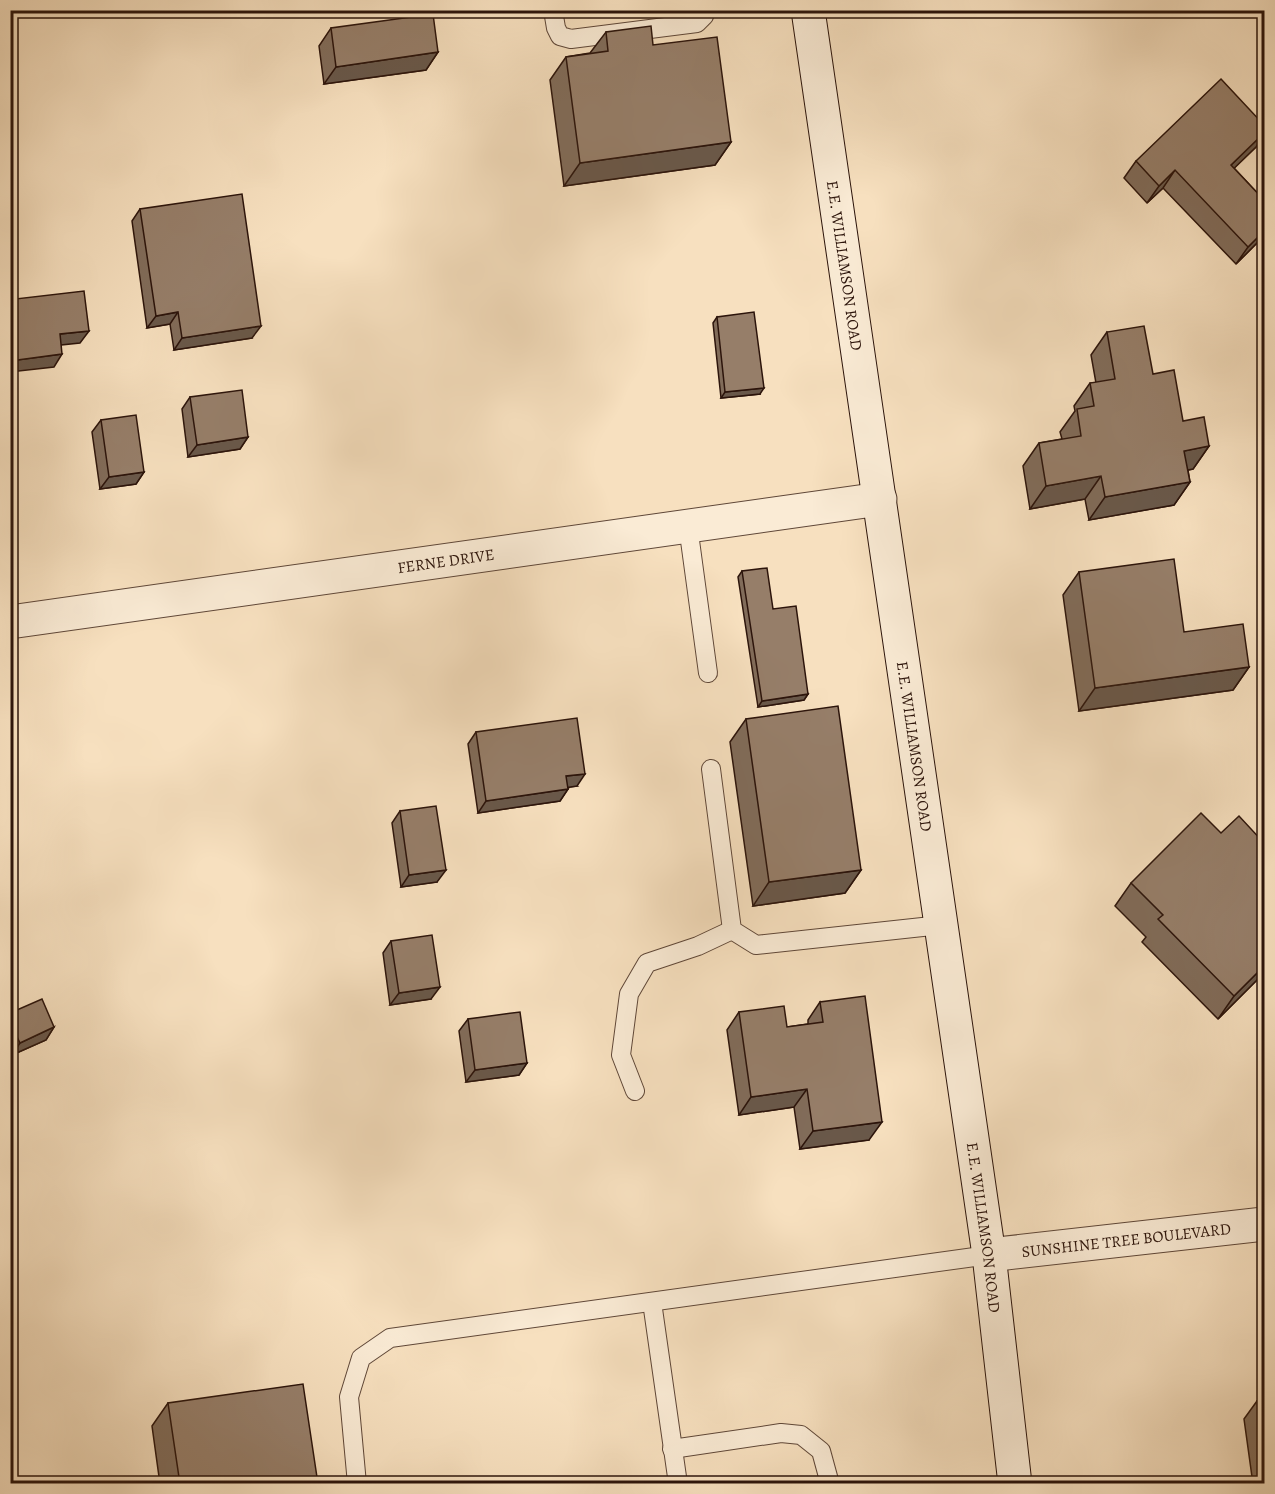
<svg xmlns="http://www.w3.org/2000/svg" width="1275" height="1494" font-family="Alegreya,serif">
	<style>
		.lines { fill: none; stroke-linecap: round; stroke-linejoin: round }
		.lane-casing { stroke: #5f4738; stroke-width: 20 }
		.street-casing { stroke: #5f4738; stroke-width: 35 }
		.secondary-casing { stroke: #2c140b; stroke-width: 35 }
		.lane { stroke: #faebd5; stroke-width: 18 }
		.street { stroke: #faebd5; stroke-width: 33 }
		.secondary { stroke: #faebd5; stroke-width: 33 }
		.wall { fill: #816c5a; stroke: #2c140b; stroke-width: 1.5 }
		.shaded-wall { fill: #69584a; stroke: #2c140b; stroke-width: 1.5 }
		.building { fill: #967e69; stroke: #2c140b; stroke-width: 1.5 }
		.labels { text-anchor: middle; stroke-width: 6; stroke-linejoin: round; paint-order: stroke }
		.street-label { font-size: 16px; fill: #2c140b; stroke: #faebd5 }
	</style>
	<rect width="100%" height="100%" fill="#f7e0bf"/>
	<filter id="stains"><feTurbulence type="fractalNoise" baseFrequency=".00333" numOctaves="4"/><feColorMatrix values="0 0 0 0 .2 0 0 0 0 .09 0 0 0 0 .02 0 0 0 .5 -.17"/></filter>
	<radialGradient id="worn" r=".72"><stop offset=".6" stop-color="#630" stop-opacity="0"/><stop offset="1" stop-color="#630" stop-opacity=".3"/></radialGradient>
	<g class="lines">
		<defs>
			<g id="lane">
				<polyline points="553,10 556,28 560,36 571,39 697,23 704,16 706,10"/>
				<polyline points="688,526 708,673"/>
				<polyline points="711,769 732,930 756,945 941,925"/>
				<polyline points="635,1091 621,1055 629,994 647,963 698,946 732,930"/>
				<polyline points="652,1302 678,1484"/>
				<polyline points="672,1449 781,1433 801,1435 821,1451 830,1484"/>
				<polyline points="357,1484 349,1397 361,1358 390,1338 989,1255"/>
			</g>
			<g id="street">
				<path id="s1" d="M10,622L880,499"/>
				<path id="s2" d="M989,1255L1264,1224"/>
			</g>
			<g id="secondary">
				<path id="s3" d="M808,10L989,1255L1015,1484"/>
			</g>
		</defs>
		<!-- lane casing -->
		<use href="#lane" class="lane-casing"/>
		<!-- street casing -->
		<use href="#street" class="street-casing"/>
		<!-- secondary casing -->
		<use href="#secondary" class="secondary-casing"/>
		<!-- lane -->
		<use href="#lane" class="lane"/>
		<!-- street -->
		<use href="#street" class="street"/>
		<!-- secondary -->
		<use href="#secondary" class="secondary"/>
	</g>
	<!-- wall -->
	<g class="wall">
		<polygon points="331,28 438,52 426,70 324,84 319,46"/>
		<polygon points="606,32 653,45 731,142 715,165 564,186 550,80 566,57 590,53"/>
		<polygon points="1264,125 1264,135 1256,147 1234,168 1264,200 1264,236 1236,264 1163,188 1147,203 1124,178 1136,161"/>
		<polygon points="140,209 252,338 174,350 170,324 147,328 132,221"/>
		<polygon points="717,317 760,394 721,398 713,323"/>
		<polygon points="1107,332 1153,374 1183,421 1209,446 1193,469 1188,470 1190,482 1174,505 1089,520 1085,499 1030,509 1023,466 1039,443 1062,439 1060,432 1075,411 1074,406 1090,383 1096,383 1091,355"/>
		<polygon points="190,397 248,437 240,449 188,457 182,409"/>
		<polygon points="101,420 144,472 136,484 100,489 92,432"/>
		<polygon points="742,571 773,609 808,694 804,700 758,707 738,577"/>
		<polygon points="1079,572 1184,632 1249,667 1233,690 1079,711 1063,595"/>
		<polygon points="746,719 861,870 845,893 753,906 730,742"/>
		<polygon points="476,732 577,786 568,787 568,789 560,801 478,813 468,744"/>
		<polygon points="400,811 437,882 401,887 392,823"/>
		<polygon points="1221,833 1264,843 1264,973 1218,1019 1142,942 1146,937 1115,906 1131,883"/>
		<polygon points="391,941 431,999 390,1005 383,953"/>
		<polygon points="820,1002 869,1140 800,1149 794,1107 739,1115 727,1030 739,1012 787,1027 808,1024 808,1020"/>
		<polygon points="10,1013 54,1027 46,1040 12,1055 10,1052"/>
		<polygon points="468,1019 527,1063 519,1075 466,1082 459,1031"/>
		<polygon points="1264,1378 1264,1396 1262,1381"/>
		<polygon points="1264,1400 1264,1484 1253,1484 1244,1419 1257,1401"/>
		<polygon points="168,1403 318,1484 160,1484 152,1426"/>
	</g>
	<!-- shaded-wall -->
	<g class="shaded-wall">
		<polygon points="438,52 426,70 324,84 336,67"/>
		<polygon points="1264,133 1264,135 1256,147 1219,183 1231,165"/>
		<polygon points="731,142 715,165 564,186 580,163"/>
		<polygon points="1175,170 1163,188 1147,203 1159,186"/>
		<polygon points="1264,231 1264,236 1236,264 1248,247"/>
		<polygon points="178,312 170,324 147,328 156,316"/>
		<polygon points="261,326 252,338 174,350 182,338"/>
		<polygon points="89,331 80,343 51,346 60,334"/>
		<polygon points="62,354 54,367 10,372 10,361"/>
		<polygon points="764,388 760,394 721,398 725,392"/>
		<polygon points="248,437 240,449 188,457 197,445"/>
		<polygon points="1209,446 1193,469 1168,474 1184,451"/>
		<polygon points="144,472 136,484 100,489 109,477"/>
		<polygon points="1101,476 1085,499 1030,509 1046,486"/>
		<polygon points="1190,482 1174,505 1089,520 1105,497"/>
		<polygon points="1249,667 1233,690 1079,711 1095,688"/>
		<polygon points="808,694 804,700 758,707 762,701"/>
		<polygon points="585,774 577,786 558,789 566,776"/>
		<polygon points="568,789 560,801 478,813 486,801"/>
		<polygon points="446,870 437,882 401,887 409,875"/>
		<polygon points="861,870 845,893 753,906 769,882"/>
		<polygon points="10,955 16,955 10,962"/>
		<polygon points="1264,966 1264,973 1218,1019 1234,996"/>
		<polygon points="440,987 431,999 390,1005 399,993"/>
		<polygon points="54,1027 46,1040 12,1055 20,1043"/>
		<polygon points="527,1063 519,1075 466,1082 475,1070"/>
		<polygon points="807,1089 794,1107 739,1115 751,1097"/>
		<polygon points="882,1122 869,1140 800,1149 813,1131"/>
		<polygon points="1264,1470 1264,1484 1255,1484"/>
	</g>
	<!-- building -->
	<g class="building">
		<polygon points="433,14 438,52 336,67 331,28"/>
		<polygon points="651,26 653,45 717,37 731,142 580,163 566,57 608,51 606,32"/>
		<polygon points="1221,79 1264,125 1264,133 1231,165 1264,200 1264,231 1248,247 1175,170 1159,186 1136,161"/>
		<polygon points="242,194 261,326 182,338 178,312 156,316 140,209"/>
		<polygon points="14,277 16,299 84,291 89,331 60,334 62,354 10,361 10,278"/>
		<polygon points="754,312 764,388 725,392 717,317"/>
		<polygon points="1144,326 1153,374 1174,370 1183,421 1204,417 1209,446 1184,451 1190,482 1105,497 1101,476 1046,486 1039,443 1081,436 1077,409 1094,406 1090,383 1115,379 1107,332"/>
		<polygon points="242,390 248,437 197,445 190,397"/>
		<polygon points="136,415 144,472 109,477 101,420"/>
		<polygon points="1174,559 1184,632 1243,624 1249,667 1095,688 1079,572"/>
		<polygon points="767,568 773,609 796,606 808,694 762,701 742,571"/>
		<polygon points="838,706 861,870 769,882 746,719"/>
		<polygon points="577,718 585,774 566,776 568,789 486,801 476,732"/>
		<polygon points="436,806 446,870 409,875 400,811"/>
		<polygon points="1201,813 1221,833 1239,816 1264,843 1264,880 1261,883 1264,887 1264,912 1261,915 1264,918 1264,966 1234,996 1158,919 1163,915 1131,883"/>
		<polygon points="10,916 16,955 10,955"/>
		<polygon points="432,935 440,987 399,993 391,941"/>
		<polygon points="865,996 882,1122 813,1131 807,1089 751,1097 739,1012 784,1006 787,1027 823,1022 820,1002"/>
		<polygon points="42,999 54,1027 20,1043 10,1022 10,1013"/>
		<polygon points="520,1012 527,1063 475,1070 468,1019"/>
		<polygon points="303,1384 318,1484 180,1484 168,1403"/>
		<polygon points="1264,1400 1264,1456 1257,1401"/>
	</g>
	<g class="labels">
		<!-- street labels -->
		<g class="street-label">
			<text dy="6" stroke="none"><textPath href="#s3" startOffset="258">E.E. WILLIAMSON ROAD</textPath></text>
			<text dy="6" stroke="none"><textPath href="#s1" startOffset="440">FERNE DRIVE</textPath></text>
			<text dy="6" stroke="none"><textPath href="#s3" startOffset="744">E.E. WILLIAMSON ROAD</textPath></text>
			<text dy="6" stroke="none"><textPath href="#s3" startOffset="1230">E.E. WILLIAMSON ROAD</textPath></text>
			<text dy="6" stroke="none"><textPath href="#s2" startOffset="138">SUNSHINE TREE BOULEVARD</textPath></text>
		</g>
	</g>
	<!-- margin -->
	<rect width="1275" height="1494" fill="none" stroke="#f7e0bf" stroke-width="36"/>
	<rect x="12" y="12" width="1251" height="1470" fill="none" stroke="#2c140b" stroke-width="3"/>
	<rect x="18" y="18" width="1239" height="1458" fill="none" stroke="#2c140b" stroke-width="1.5"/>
	<rect width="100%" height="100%" filter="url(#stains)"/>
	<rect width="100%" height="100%" fill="url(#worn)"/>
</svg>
